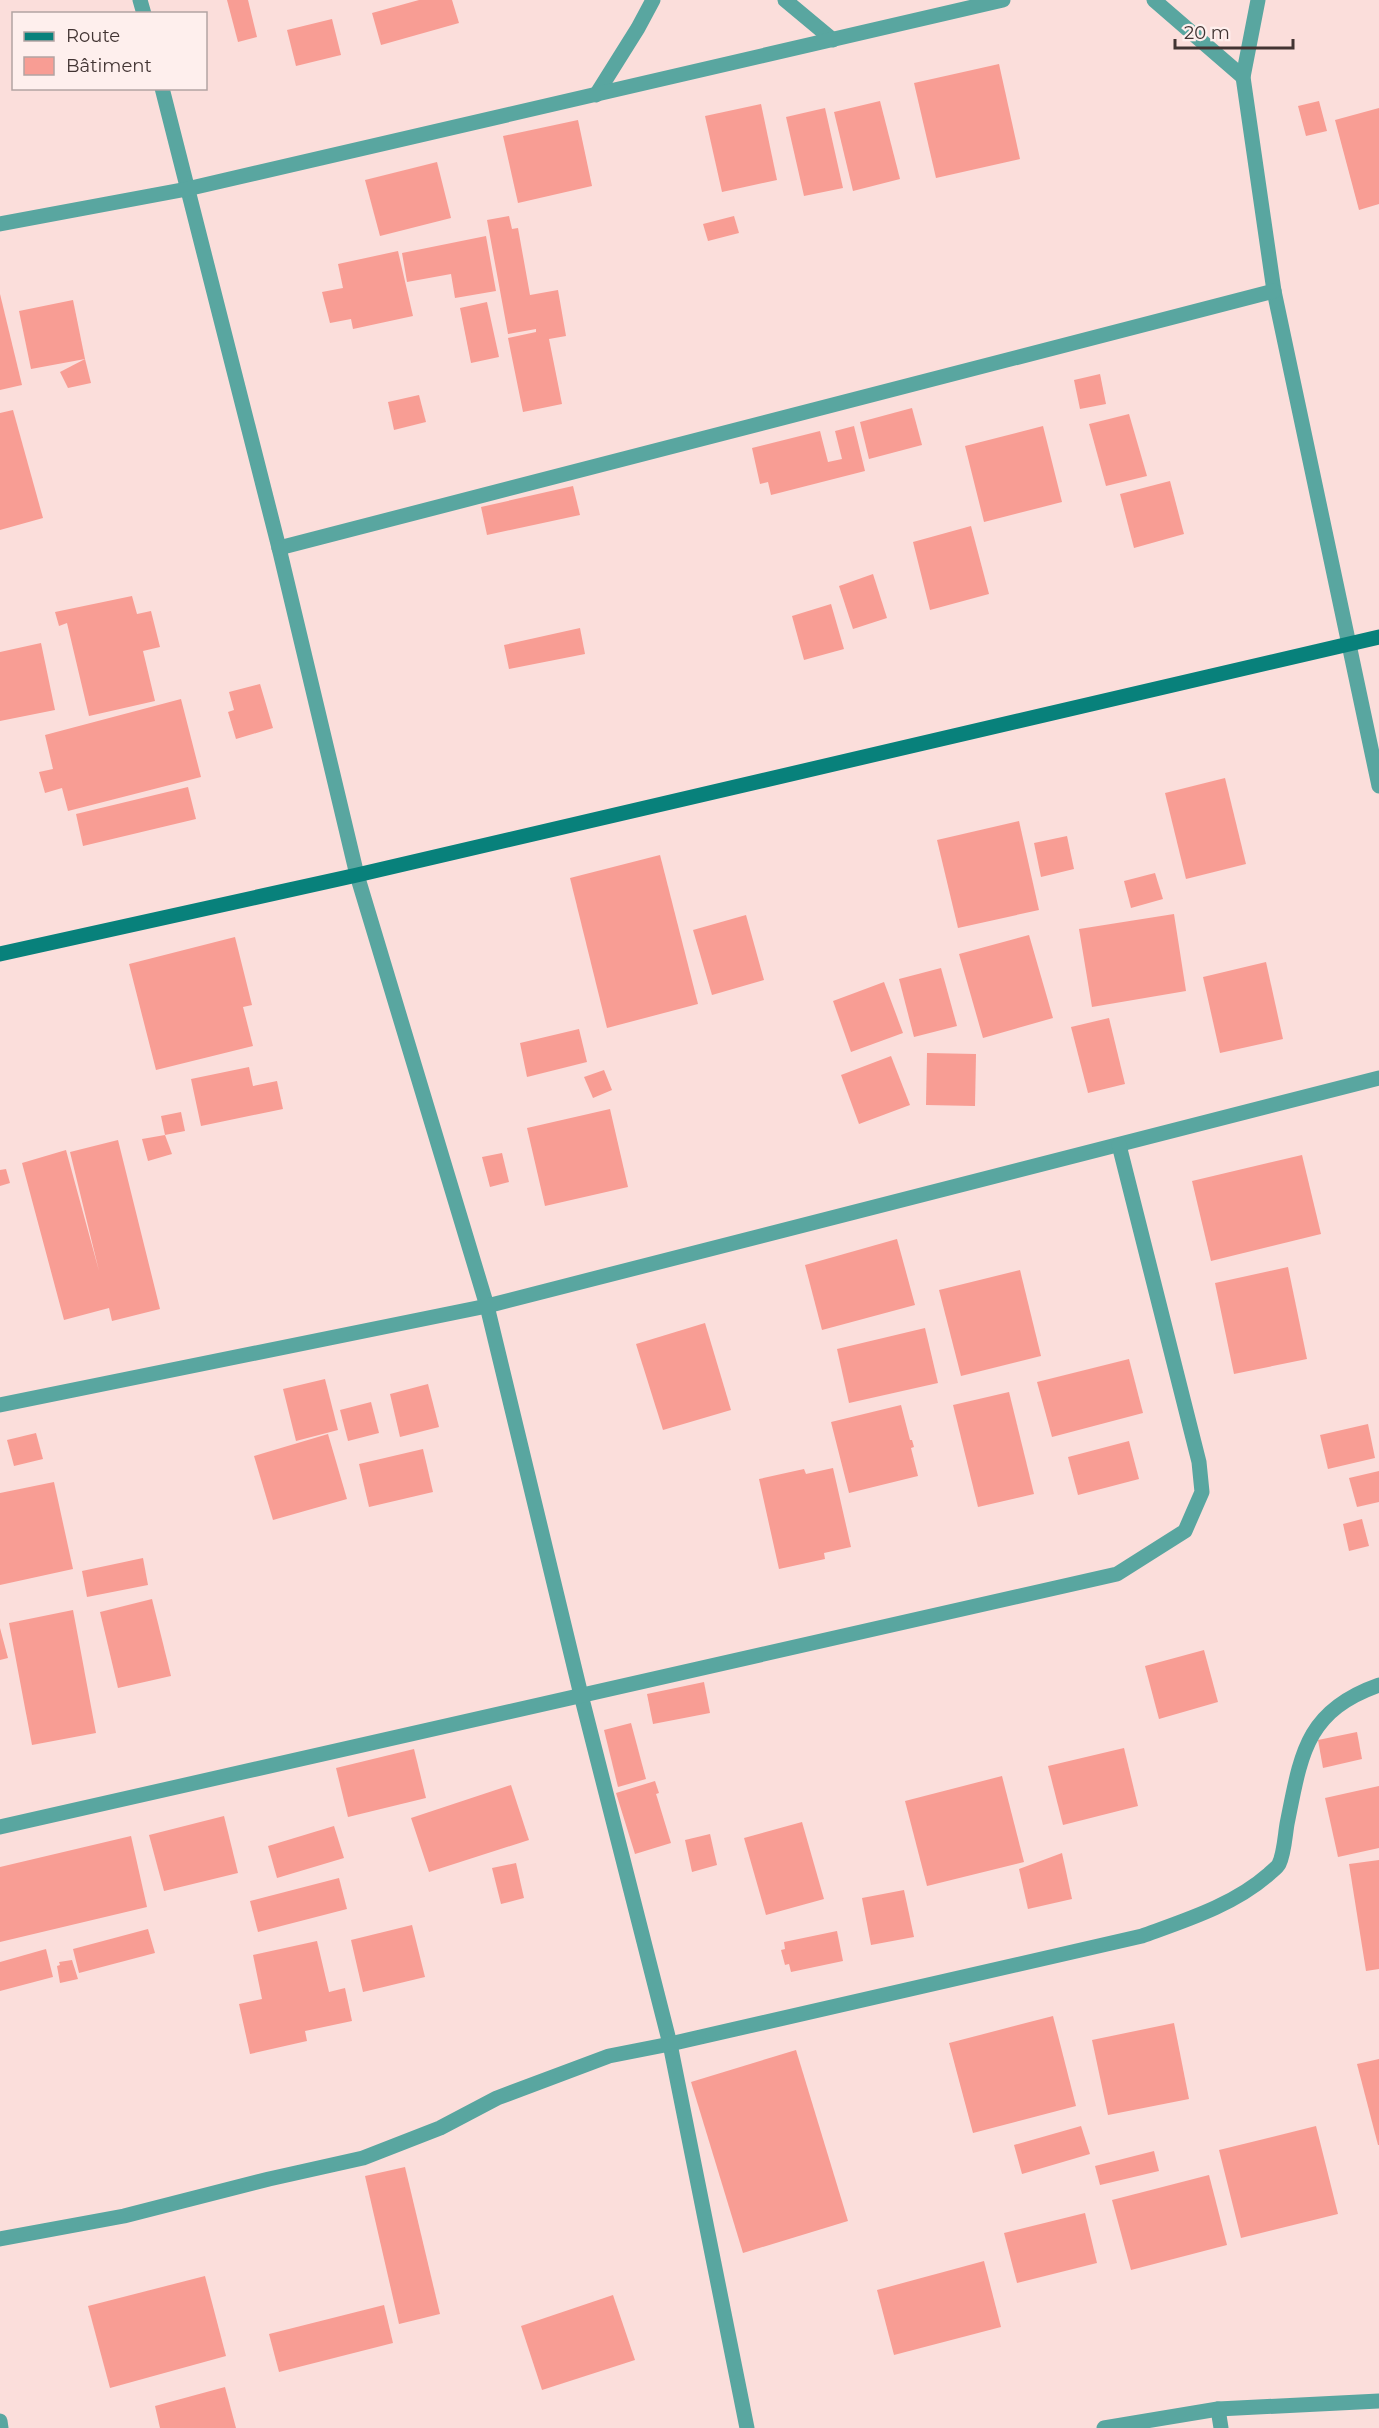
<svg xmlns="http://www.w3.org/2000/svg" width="1379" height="2428" font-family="Montserrat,sans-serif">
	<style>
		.building { fill: #f89d94 }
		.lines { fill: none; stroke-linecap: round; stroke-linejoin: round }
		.minor { stroke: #59a6a0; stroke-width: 15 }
		.secondary { stroke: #08817b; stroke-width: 15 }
	</style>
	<rect width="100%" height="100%" fill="#fbdedb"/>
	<!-- building -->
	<g class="building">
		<polygon points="227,0 248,0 257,37 238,42"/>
		<polygon points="419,0 452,0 459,23 381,45 372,13"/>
		<polygon points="332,19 341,55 296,66 287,30"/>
		<polygon points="999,64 1020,159 936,178 914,83"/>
		<polygon points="880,101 900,179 853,191 834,112"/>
		<polygon points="1319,101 1327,131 1306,136 1298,106"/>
		<polygon points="761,104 777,180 722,192 705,116"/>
		<polygon points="825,108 843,188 804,196 786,117"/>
		<polygon points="1379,108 1379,204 1359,210 1335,120"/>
		<polygon points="578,120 592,186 518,203 503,136"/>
		<polygon points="437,162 451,218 380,236 365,180"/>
		<polygon points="509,216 512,229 518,228 530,295 558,290 566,336 549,339 562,404 523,412 508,338 536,332 536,329 508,334 487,220"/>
		<polygon points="734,216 739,233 708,241 703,224"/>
		<polygon points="486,236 496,291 455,298 451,274 407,282 402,253"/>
		<polygon points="398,251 413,316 353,329 351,319 330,323 322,292 343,288 338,264"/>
		<polygon points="0,294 22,385 0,390"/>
		<polygon points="73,300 85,359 31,369 19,311"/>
		<polygon points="487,302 499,357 471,363 460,308"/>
		<polygon points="85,359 91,383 68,388 60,372"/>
		<polygon points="1100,374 1106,404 1080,409 1074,380"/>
		<polygon points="419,395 426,422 394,430 388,402"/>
		<polygon points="912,408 922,445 869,459 860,422"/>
		<polygon points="13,410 43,518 0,530 0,413"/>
		<polygon points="1129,414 1147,476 1106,486 1089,424"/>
		<polygon points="854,426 865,471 771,495 768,482 760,484 752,448 820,431 828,462 842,459 835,431"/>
		<polygon points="1043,426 1062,502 984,522 965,446"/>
		<polygon points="1170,481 1184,534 1134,548 1120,494"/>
		<polygon points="573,486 580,515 487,535 481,507"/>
		<polygon points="971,526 989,594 930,610 913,542"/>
		<polygon points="873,574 887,618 853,629 839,586"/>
		<polygon points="132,596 137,614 151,611 160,647 143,651 155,701 89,716 67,623 59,626 55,612"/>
		<polygon points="831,604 844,649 804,660 792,616"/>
		<polygon points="580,628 585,654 509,669 504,645"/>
		<polygon points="41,643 55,710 0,721 0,652"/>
		<polygon points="260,684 273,728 236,739 228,712 234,710 229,692"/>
		<polygon points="181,699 201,777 68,811 62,788 45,793 39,772 53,769 45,735"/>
		<polygon points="1225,778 1246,864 1186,879 1165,793"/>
		<polygon points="188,787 196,819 83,846 76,814"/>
		<polygon points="1019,821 1039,910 958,928 937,840"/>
		<polygon points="1067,836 1074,869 1041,877 1034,843"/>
		<polygon points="660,855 698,1004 607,1028 570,878"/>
		<polygon points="1155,873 1163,899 1131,908 1124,881"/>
		<polygon points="1174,914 1186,991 1092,1007 1079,929"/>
		<polygon points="746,915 764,980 712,995 693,930"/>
		<polygon points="1029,935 1053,1018 983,1038 959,954"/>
		<polygon points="235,937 252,1005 243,1007 253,1046 156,1070 129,964"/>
		<polygon points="1266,962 1283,1039 1220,1053 1203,977"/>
		<polygon points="941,968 957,1026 914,1037 899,979"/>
		<polygon points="884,982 903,1033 851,1052 833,1001"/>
		<polygon points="1109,1018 1125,1084 1088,1093 1071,1027"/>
		<polygon points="579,1029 587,1062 527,1077 520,1043"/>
		<polygon points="927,1053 976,1054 975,1106 926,1105"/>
		<polygon points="891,1056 910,1105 859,1124 841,1075"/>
		<polygon points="249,1067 253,1086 277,1081 283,1109 201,1126 191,1079"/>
		<polygon points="604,1070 612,1090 593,1098 584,1077"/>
		<polygon points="610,1109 628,1187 545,1206 527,1128"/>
		<polygon points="181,1112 185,1131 165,1135 161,1116"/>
		<polygon points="165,1135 172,1154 148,1161 142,1139"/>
		<polygon points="118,1140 160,1309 112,1321 109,1308 64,1320 22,1163 66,1150 99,1271 70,1152"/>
		<polygon points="502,1153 509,1182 490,1187 482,1157"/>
		<polygon points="1302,1155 1321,1234 1211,1261 1192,1181"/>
		<polygon points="6,1169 10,1183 0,1186 0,1170"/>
		<polygon points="897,1239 915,1305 822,1330 805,1265"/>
		<polygon points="1288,1267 1307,1359 1234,1374 1215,1283"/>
		<polygon points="1020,1270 1041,1356 961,1376 939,1290"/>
		<polygon points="705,1323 731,1410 663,1430 636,1344"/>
		<polygon points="925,1328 938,1383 849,1403 837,1349"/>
		<polygon points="1129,1359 1143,1413 1052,1437 1037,1382"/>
		<polygon points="325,1379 338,1430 296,1441 283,1389"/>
		<polygon points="428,1384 439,1427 400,1437 390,1394"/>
		<polygon points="1009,1392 1034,1494 978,1507 953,1405"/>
		<polygon points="371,1402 379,1433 348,1441 340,1410"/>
		<polygon points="901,1405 910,1440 912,1440 914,1447 911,1448 918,1476 849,1493 831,1422"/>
		<polygon points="1368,1424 1375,1458 1328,1469 1320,1435"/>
		<polygon points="36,1433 43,1459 14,1466 7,1440"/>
		<polygon points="328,1434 347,1499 273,1520 254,1456"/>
		<polygon points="1129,1441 1139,1479 1078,1495 1068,1457"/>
		<polygon points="423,1449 433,1492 369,1507 359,1464"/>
		<polygon points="833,1468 851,1547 824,1553 825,1559 779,1569 759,1479 804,1469 806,1474"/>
		<polygon points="1379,1471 1379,1502 1357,1507 1349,1478"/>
		<polygon points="54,1482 73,1569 0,1585 0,1493"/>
		<polygon points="1362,1519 1369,1546 1349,1551 1343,1524"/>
		<polygon points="143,1558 148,1585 87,1597 82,1571"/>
		<polygon points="152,1599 171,1676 118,1688 100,1612"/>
		<polygon points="73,1610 96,1733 32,1745 9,1623"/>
		<polygon points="0,1628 8,1658 0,1660"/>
		<polygon points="1204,1650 1218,1702 1159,1719 1145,1666"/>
		<polygon points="704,1682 710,1713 653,1724 647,1694"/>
		<polygon points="631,1723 646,1779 618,1787 604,1730"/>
		<polygon points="1357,1732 1362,1759 1323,1768 1318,1740"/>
		<polygon points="1124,1748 1138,1806 1063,1825 1048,1766"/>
		<polygon points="414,1749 426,1798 348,1817 336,1768"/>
		<polygon points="1002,1776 1024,1862 927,1886 905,1801"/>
		<polygon points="655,1781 659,1793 656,1794 657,1797 671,1843 635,1854 616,1793"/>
		<polygon points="511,1785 529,1840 429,1872 411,1818"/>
		<polygon points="1379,1786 1379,1848 1338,1857 1325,1798"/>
		<polygon points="224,1816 238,1873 164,1891 149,1835"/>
		<polygon points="802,1822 824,1899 766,1915 744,1838"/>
		<polygon points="334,1826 344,1858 277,1878 268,1846"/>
		<polygon points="710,1834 717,1865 692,1872 685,1840"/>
		<polygon points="131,1836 147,1907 0,1942 0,1867"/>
		<polygon points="1062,1853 1072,1899 1028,1909 1019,1869"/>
		<polygon points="1379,1860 1379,1969 1366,1971 1349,1864"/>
		<polygon points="516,1863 524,1898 501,1904 492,1868"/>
		<polygon points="339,1878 347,1909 258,1932 250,1901"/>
		<polygon points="904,1890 914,1937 871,1945 862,1898"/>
		<polygon points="412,1925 425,1977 363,1992 351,1940"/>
		<polygon points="148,1929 155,1953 79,1973 73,1949"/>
		<polygon points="837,1931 843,1961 791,1972 789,1964 785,1965 781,1950 785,1949 784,1942"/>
		<polygon points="317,1941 329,1992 345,1988 352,2021 305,2031 307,2041 250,2054 239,2004 262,1999 253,1955"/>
		<polygon points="46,1949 53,1977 0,1991 0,1962"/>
		<polygon points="72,1960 78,1979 60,1983 57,1966 60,1965 59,1962"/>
		<polygon points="1053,2016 1076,2106 973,2133 949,2043"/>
		<polygon points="1174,2023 1189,2099 1108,2115 1092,2040"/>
		<polygon points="796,2050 848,2221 743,2253 691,2082"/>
		<polygon points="1379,2059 1379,2145 1378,2145 1357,2064"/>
		<polygon points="1081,2126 1090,2154 1022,2174 1014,2145"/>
		<polygon points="1316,2126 1338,2214 1241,2238 1219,2150"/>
		<polygon points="1154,2151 1159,2171 1100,2185 1095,2166"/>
		<polygon points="405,2167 440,2314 399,2324 365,2176"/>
		<polygon points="1209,2175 1227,2245 1131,2270 1112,2200"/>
		<polygon points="1085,2213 1097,2263 1017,2283 1004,2233"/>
		<polygon points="984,2261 1001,2327 894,2355 877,2290"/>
		<polygon points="205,2276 226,2356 110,2388 88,2306"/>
		<polygon points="613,2295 635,2360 542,2390 521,2326"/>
		<polygon points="384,2305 393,2343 279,2372 269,2334"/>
		<polygon points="225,2387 236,2428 160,2428 155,2406"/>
	</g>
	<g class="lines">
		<!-- minor -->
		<g class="minor">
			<polyline points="140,0 144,14"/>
			<polyline points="785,0 833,40"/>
			<polyline points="1154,0 1243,77"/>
			<polyline points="1258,0 1243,77 1274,291 1379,786"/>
			<polyline points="162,88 279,548 357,875 487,1306 581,1695 670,2044 747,2428"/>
			<polyline points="596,95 638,28 653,0"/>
			<polyline points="0,224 187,189 1003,0"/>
			<polyline points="279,548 1274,291"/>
			<polyline points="0,1405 487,1306 1379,1078"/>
			<polyline points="0,1827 1117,1574 1185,1531 1202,1492 1199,1462 1119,1145"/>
			<path d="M0,2239L124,2216L269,2179L363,2158L440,2128L497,2098L609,2056L670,2044L1142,1936C1186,1920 1234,1905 1269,1874C1272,1871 1277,1868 1279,1864C1284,1854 1285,1836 1287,1824C1301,1755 1305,1711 1379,1685"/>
			<polyline points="1218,2409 1221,2428"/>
			<polyline points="0,2421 1,2428"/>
			<polyline points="1104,2428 1218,2409 1379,2401"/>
		</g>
		<!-- secondary -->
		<polyline class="secondary" points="0,954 357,875 1379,637"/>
	</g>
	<!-- legend -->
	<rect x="12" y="12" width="195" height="78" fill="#feefed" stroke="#b3a4a3" stroke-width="1.5"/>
	<rect x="24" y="32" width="30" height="9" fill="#08817b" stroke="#b3a4a3" stroke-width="1.5"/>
	<text x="66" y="42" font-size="18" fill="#423433">Route</text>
	<rect x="24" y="57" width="30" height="18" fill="#f89d94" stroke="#b3a4a3" stroke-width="1.5"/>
	<text x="66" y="72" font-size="18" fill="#423433">Bâtiment</text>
	<!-- scale -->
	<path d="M1175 39v9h118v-9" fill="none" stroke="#423433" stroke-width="3"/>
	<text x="1184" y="39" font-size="18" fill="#423433" stroke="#feefed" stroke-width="4.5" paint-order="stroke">20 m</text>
</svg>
